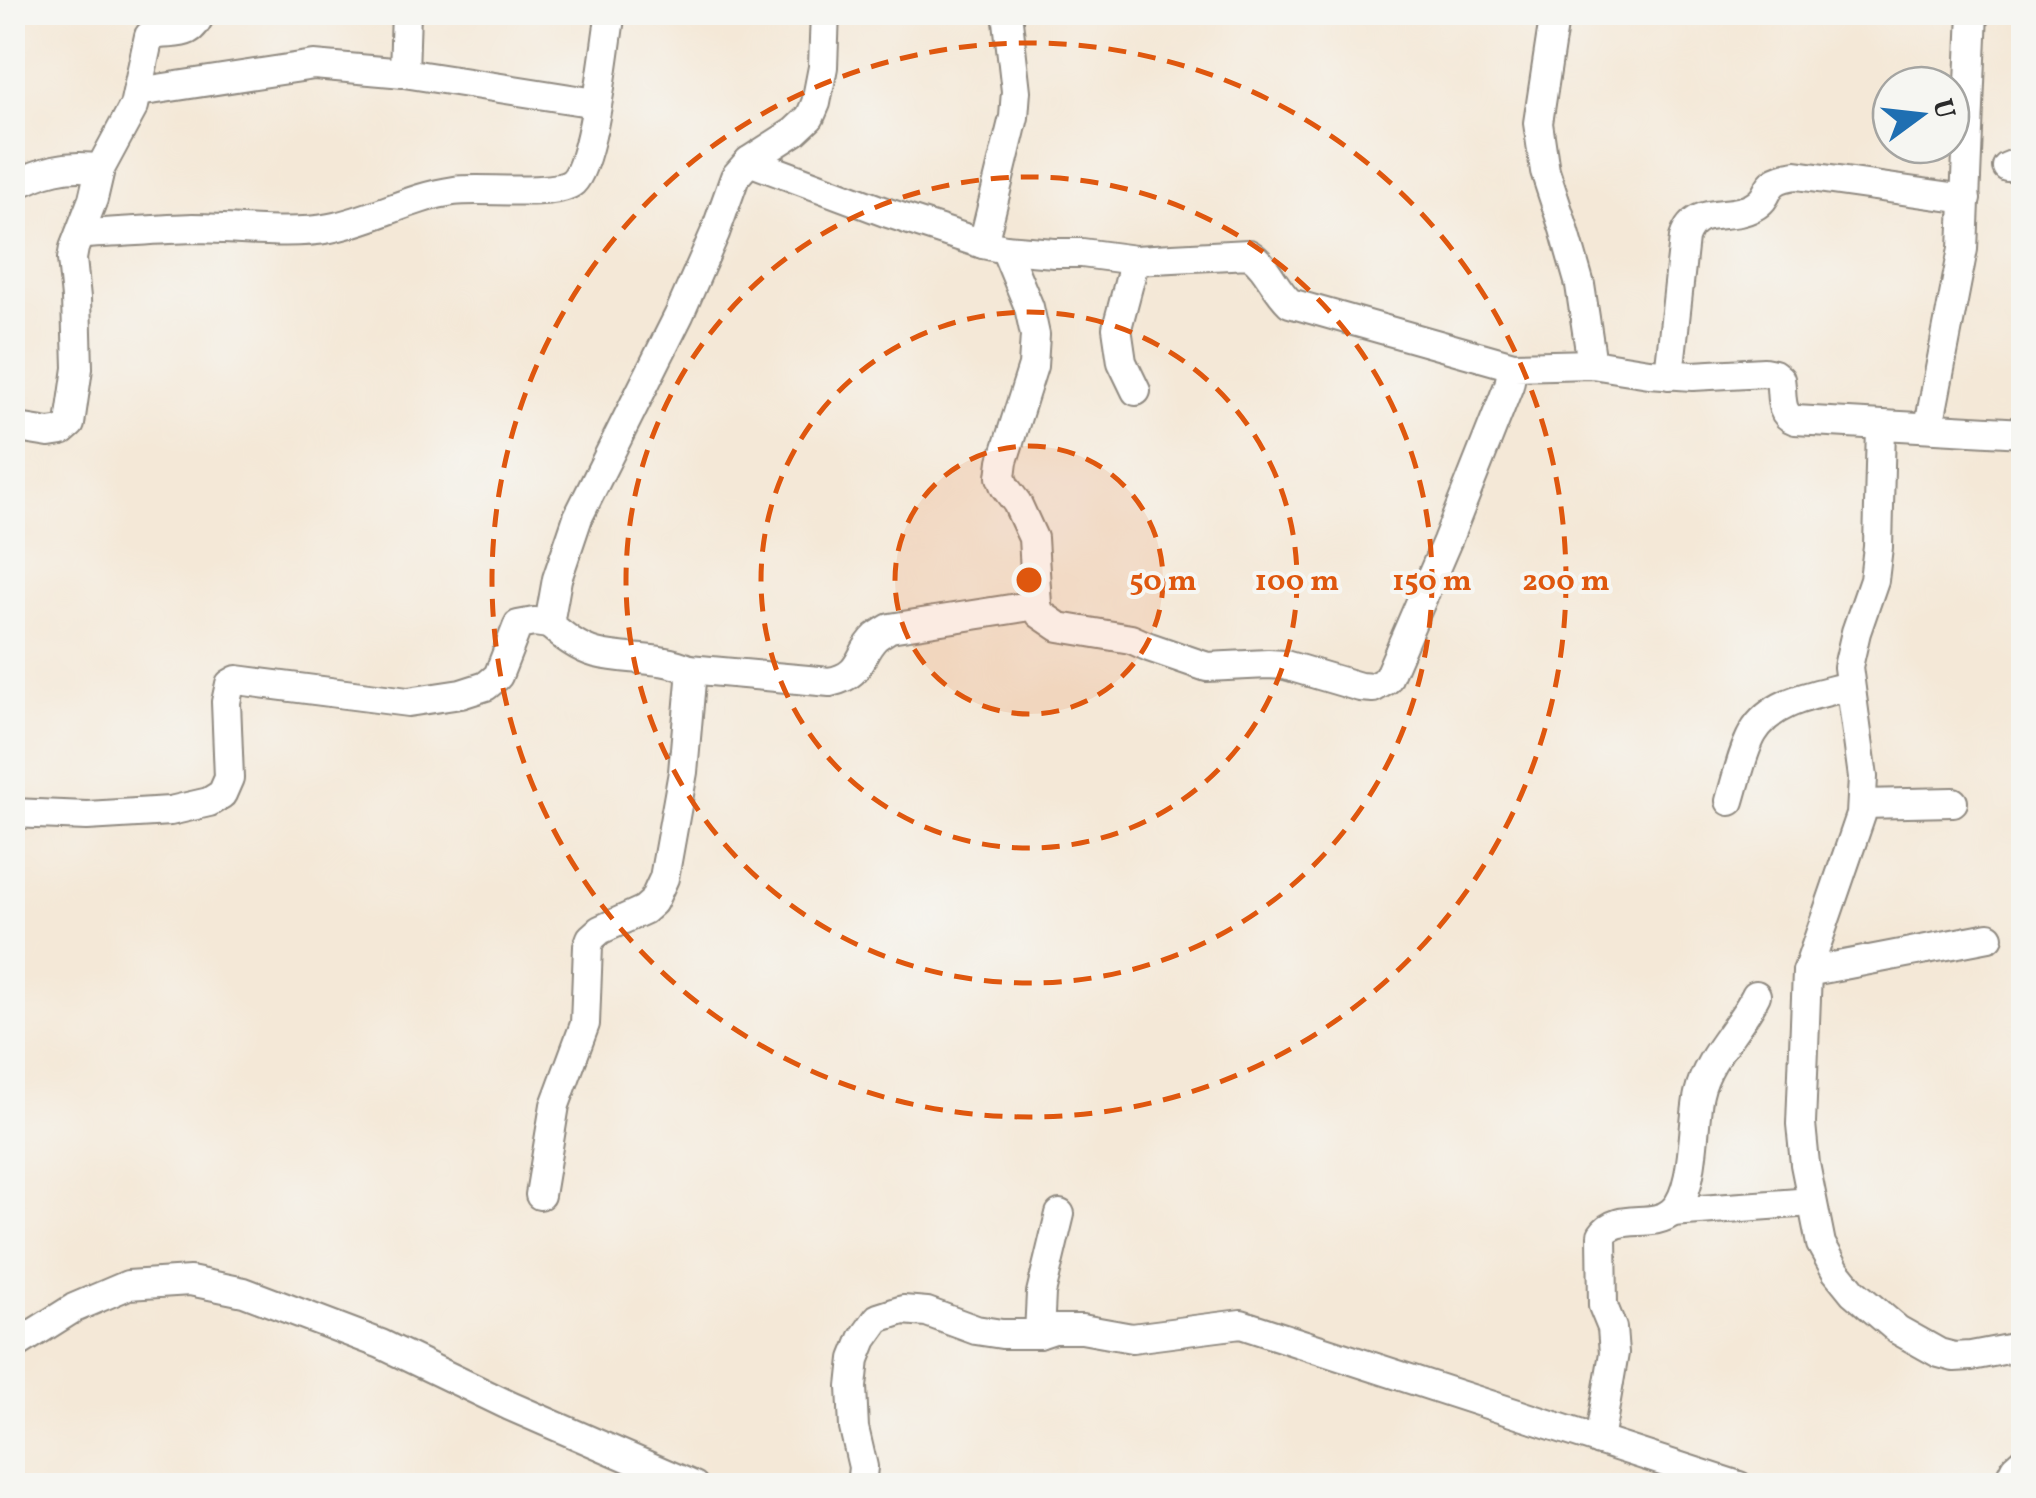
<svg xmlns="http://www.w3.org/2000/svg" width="2036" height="1498" font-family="Vollkorn,serif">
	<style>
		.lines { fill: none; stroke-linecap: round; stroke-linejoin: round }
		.minor-casing { stroke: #908a81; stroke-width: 32 }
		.minor { stroke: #fff; stroke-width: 28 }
		.ring { fill: none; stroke: #df570e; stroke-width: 5; stroke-dasharray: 18 12 }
		.centre { fill: #df570e; stroke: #f6f6f2; stroke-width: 5 }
		.ring-label { font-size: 30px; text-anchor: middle; font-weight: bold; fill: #df570e; stroke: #f6f6f2; stroke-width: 8; stroke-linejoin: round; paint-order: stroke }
	</style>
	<rect width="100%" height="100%" fill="#f6f6f2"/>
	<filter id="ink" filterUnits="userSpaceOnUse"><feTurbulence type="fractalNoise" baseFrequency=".01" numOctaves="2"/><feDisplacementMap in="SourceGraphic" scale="20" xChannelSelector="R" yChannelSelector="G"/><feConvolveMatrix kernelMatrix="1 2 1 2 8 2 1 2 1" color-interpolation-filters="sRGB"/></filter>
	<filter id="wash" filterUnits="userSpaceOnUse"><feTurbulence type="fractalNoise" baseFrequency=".0048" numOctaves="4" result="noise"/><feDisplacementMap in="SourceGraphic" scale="40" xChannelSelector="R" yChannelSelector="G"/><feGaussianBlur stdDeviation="2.25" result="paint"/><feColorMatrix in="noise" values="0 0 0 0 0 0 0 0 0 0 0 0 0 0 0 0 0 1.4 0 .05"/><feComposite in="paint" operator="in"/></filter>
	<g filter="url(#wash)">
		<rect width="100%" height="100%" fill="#f4e8d7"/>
	</g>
	<g filter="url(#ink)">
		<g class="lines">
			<defs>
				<g id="minor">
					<polyline points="1555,12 1538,123 1545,171 1564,229 1580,285 1592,364"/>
					<polyline points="404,73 406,12"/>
					<polyline points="138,92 314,65 404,73 596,103"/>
					<path d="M749,161L885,212L983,244L1005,249L1054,253H1082L1135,260L1249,254C1268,266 1273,287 1290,303L1513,366"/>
					<polyline points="2007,167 2024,160"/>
					<path d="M12,187C41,171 68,163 100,169"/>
					<path d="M80,234C118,233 155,229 193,228C235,228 289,236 330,228C373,220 410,197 454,191C481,187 556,197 573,182C594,162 605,46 611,12"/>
					<polyline points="983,244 1014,117 1016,91 1007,12"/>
					<path d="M1005,249L1029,307L1035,335L1033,366L1003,461L1001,477L1005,487L1017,503L1033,538L1037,605L1040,614L1059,627L1131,639L1149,647L1207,667L1268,664L1285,665L1360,687L1373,688L1387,680L1447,541L1509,385L1513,366L1592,364L1649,373L1693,376L1764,372L1774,374L1780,379C1783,394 1778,414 1795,420L2024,433"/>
					<polyline points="1135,260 1117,328 1122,362 1136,391"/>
					<path d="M1669,375L1684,238C1695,204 1729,221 1753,207C1776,194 1758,181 1796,175L1966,199"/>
					<polyline points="1881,426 1878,547 1874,580 1856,632 1848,667 1863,777 1861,815 1807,972 1801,1124 1805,1164 1821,1244 1836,1271 1853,1292 1898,1330 1939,1353 1954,1357 1971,1356 2024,1346"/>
					<polyline points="1929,426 1963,249 1973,12"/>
					<path d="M12,427L49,433L62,431L70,424L78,368L76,298L72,259L74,248L93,199L100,169L134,106L149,36C173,29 191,41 201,12"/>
					<path d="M689,669L830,682C864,675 857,655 876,637C880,634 885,631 890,628L1037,605"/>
					<path d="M1730,801C1736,781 1743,750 1753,733C1772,700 1816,695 1849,686"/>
					<polyline points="1862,804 1953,802"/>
					<polyline points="12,813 87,816 170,811 209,802 222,794 229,778 226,702 230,684 237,680 408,702 461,694 486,686 498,676 518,625 534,622 549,624"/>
					<polyline points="1807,972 1989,937"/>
					<path d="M540,1195L555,1105L585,1024L588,946L591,938L600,930L644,910L653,902L664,878L683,772L691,681L689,669C660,656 627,661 596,653C578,648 563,636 549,624L557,579L578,517L679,315L715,233L735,177L749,161L794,132L810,117L816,103L823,67L825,12"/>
					<polyline points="1672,1212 1812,1202"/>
					<polyline points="1039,1334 1041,1293 1060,1214"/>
					<polyline points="12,1347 74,1308 128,1285 190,1281 244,1292 381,1344 510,1406 694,1486"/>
					<path d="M1599,1441L1614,1353L1612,1328L1603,1306L1602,1235C1617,1212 1652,1229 1672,1212C1696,1191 1692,1124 1699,1094C1707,1057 1740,1028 1756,995"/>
					<polyline points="861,1486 863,1467 854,1428 852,1387 855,1359 863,1339 878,1318 903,1310 927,1312 976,1330 1002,1334 1039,1334 1054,1329 1082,1329 1132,1338 1241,1324 1739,1486"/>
					<polyline points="2006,1486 2015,1468 2024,1460"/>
				</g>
			</defs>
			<!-- minor casing -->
			<use href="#minor" class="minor-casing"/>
			<!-- minor -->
			<use href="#minor" class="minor"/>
		</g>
	</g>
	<!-- distance rings -->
	<circle cx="1029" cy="580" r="134" fill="#df570e" fill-opacity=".12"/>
	<g class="ring">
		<circle cx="1029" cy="580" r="134"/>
		<circle cx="1029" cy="580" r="268"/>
		<circle cx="1029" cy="580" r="403"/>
		<circle cx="1029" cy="580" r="537"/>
	</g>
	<circle cx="1029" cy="580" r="15" class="centre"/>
	<g class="ring-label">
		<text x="1163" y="590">50 m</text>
		<text x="1297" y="590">100 m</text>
		<text x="1432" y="590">150 m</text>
		<text x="1566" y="590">200 m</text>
	</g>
	<!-- margin -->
	<rect width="2036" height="1498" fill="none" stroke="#f6f6f2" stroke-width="50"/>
	<!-- north arrow -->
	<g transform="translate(1921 115) rotate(75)"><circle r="48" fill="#f6f6f2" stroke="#a5a5a2" stroke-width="2.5"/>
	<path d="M0-8L18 38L0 25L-18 38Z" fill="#1f6fb2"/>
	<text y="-15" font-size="28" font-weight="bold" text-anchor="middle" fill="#2b2b2b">U</text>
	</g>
</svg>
